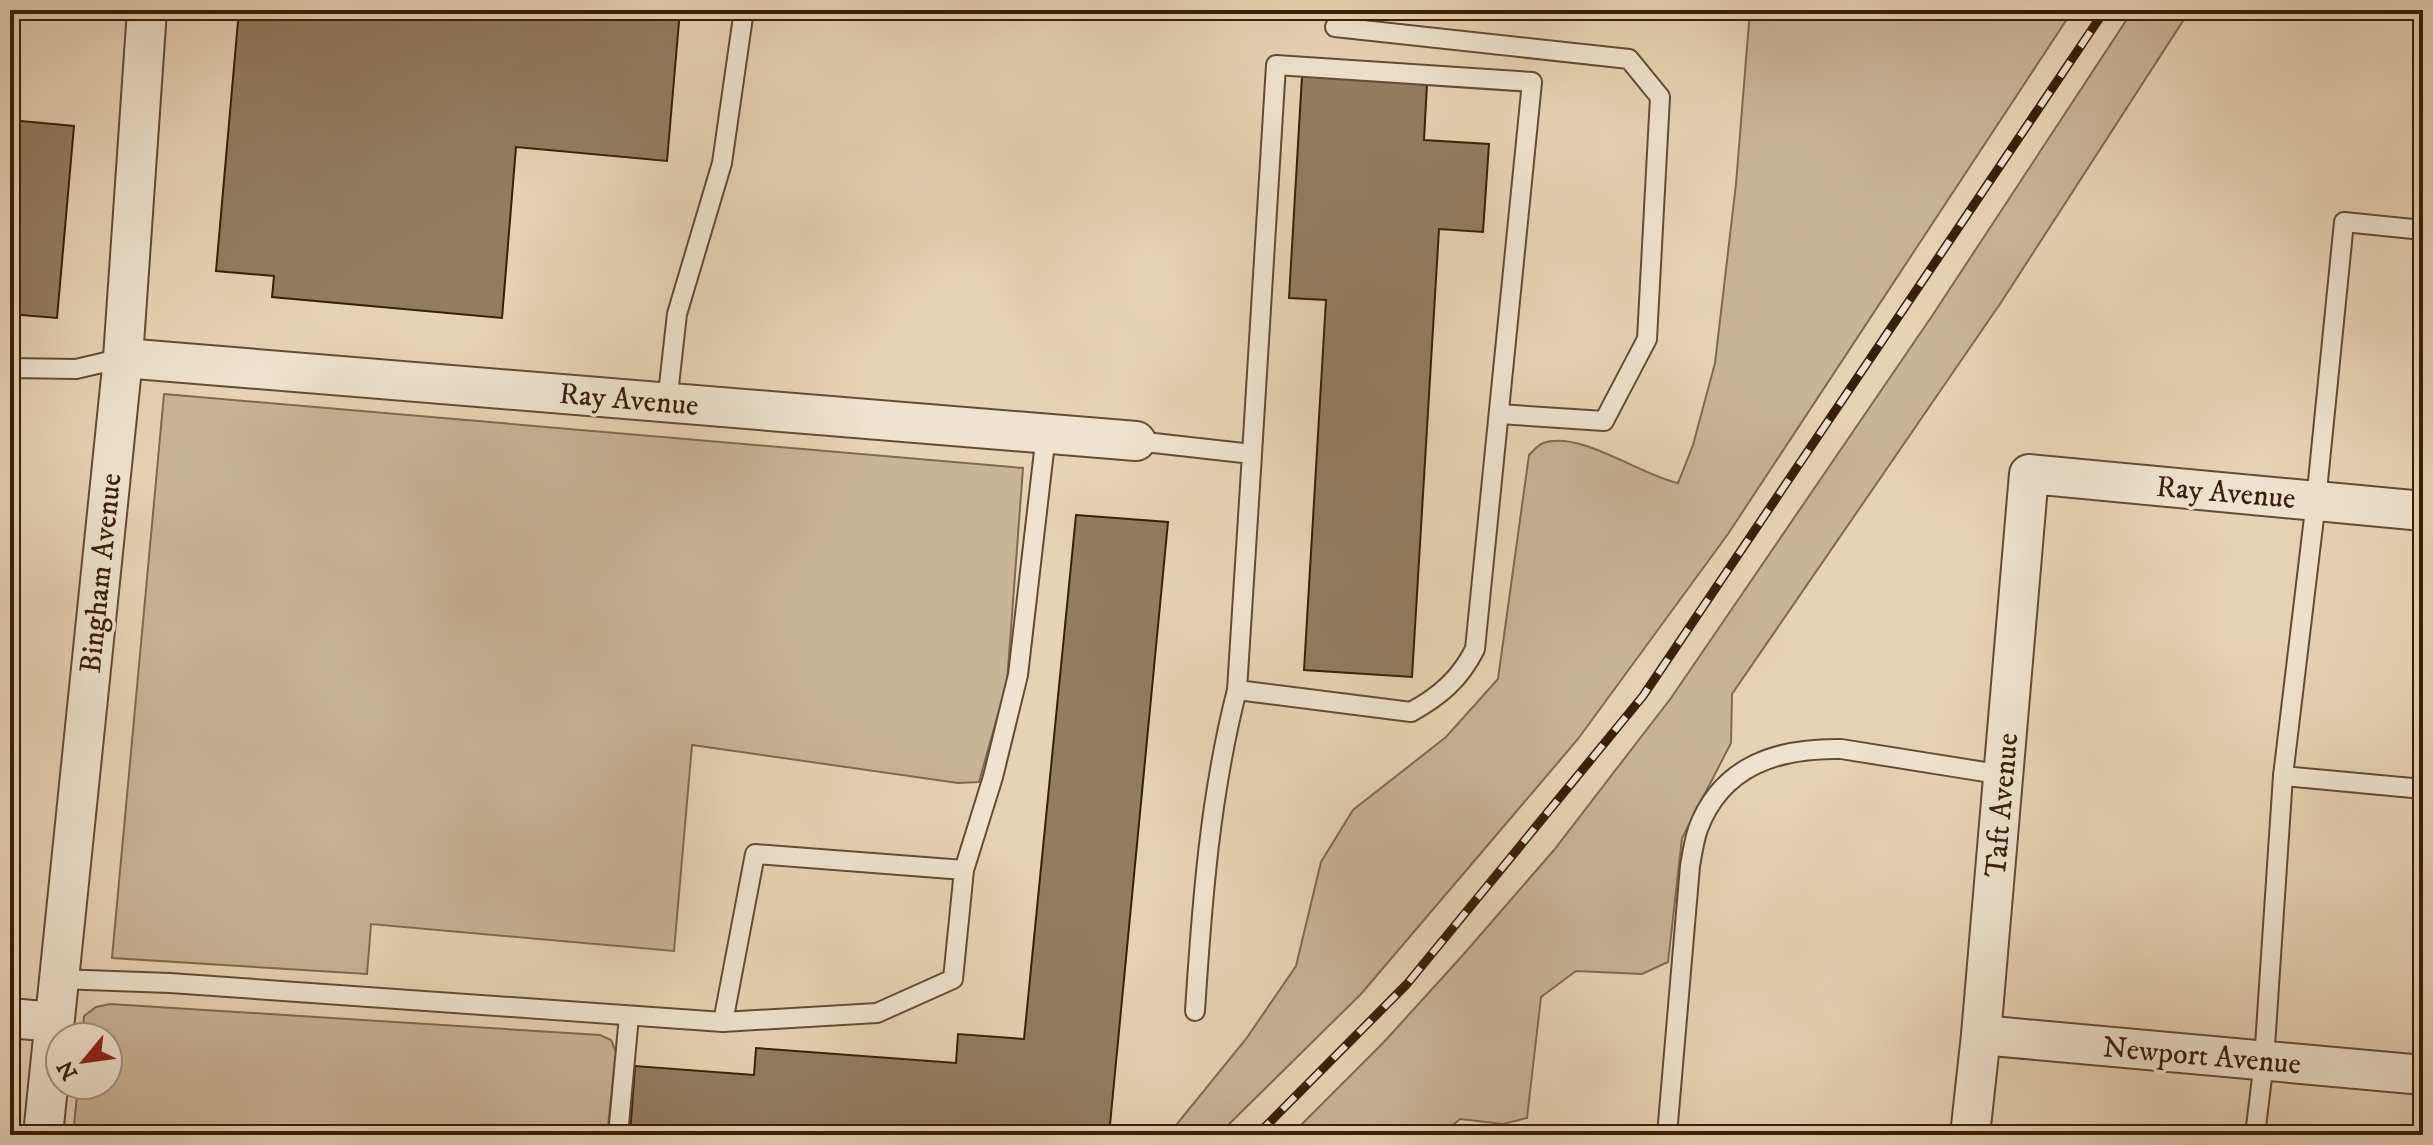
<svg xmlns="http://www.w3.org/2000/svg" width="2433" height="1145" font-family="'IM FELL DW Pica',serif">
	<style>
		.green { fill: #c8b497; stroke: #806a4f; stroke-width: 2 }
		.building { fill: #927d61; stroke: #381f07; stroke-width: 2 }
		.lines { fill: none; stroke-linecap: round; stroke-linejoin: round }
		.lane-casing { stroke: #644c32; stroke-width: 22 }
		.street-casing { stroke: #644c32; stroke-width: 42 }
		.lane { stroke: #efe2ce; stroke-width: 18 }
		.street { stroke: #efe2ce; stroke-width: 38 }
		.rail-casing { stroke: #381f07; stroke-width: 9 }
		.rail { stroke: #efe2ce; stroke-width: 6; stroke-dasharray: 18; stroke-linecap: butt }
		.labels { text-anchor: middle; stroke-width: 7; stroke-linejoin: round; paint-order: stroke }
		.street-label { font-size: 30px; fill: #381f07; stroke: #efe2ce }
	</style>
	<rect width="100%" height="100%" fill="#e6d3b4"/>
	<filter id="stains"><feTurbulence type="fractalNoise" baseFrequency=".0025" numOctaves="4"/><feColorMatrix values="0 0 0 0 .2 0 0 0 0 .09 0 0 0 0 .02 0 0 0 .5 -.17"/></filter>
	<radialGradient id="worn" r=".72"><stop offset=".6" stop-color="#630" stop-opacity="0"/><stop offset="1" stop-color="#630" stop-opacity=".3"/></radialGradient>
	<!-- green -->
	<g class="green">
		<path d="M1750,10H2073L1728,534L1578,739L1361,994L1218,1135H1168L1246,1039L1296,966L1321,862L1353,810L1446,737L1498,679L1529,455C1533,451 1538,445 1543,443C1580,430 1640,475 1678,483L1693,445L1715,363L1736,184Z"/>
		<polygon points="2133,10 2190,10 2002,301 1732,694 1731,743 1682,838 1668,962 1642,974 1576,971 1541,997 1527,1118 1503,1124 1460,1119 1446,1131 1445,1135 1291,1135 1383,1043 1463,955 1554,850 1671,698 1932,316"/>
		<polygon points="164,394 1023,468 1007,682 979,782 958,783 692,745 674,951 371,924 367,974 112,958"/>
		<polygon points="110,1004 600,1035 611,1040 616,1052 607,1135 73,1135 78,1085 108,1085 108,1037 82,1037 84,1016 96,1007"/>
	</g>
	<!-- building -->
	<g class="building">
		<polygon points="239,10 680,10 667,161 516,147 502,318 272,297 274,276 216,271"/>
		<polygon points="1302,76 1427,84 1424,140 1489,144 1483,232 1439,229 1412,677 1304,670 1326,300 1289,298"/>
		<polygon points="10,120 74,126 57,318 10,314"/>
		<polygon points="1076,515 1168,522 1109,1135 630,1135 635,1066 754,1075 756,1048 956,1063 958,1034 1024,1039"/>
	</g>
	<g class="lines">
		<defs>
			<g id="lane">
				<polyline points="1335,27 1629,59 1660,97 1647,339 1604,421 1499,414"/>
				<polyline points="10,368 76,369 123,358"/>
				<polyline points="667,403 677,314 722,163 744,10"/>
				<path d="M1136,441L1252,454L1276,65L1532,82L1475,649C1460,679 1440,696 1411,712L1237,690L1252,454"/>
				<polyline points="2283,776 2423,789"/>
				<polyline points="964,870 953,979 877,1013 723,1022 755,854 964,870 993,777 1018,675 1046,434"/>
				<polyline points="58,979 170,983 723,1022"/>
				<path d="M1195,1011C1202,902 1210,795 1237,690"/>
				<polyline points="618,1135 629,1016"/>
				<path d="M1667,1135L1690,866C1692,854 1694,841 1698,829C1722,765 1778,748 1841,749L2004,775"/>
				<polyline points="2255,1135 2264,1061 2283,776 2316,501 2344,222 2423,230"/>
			</g>
			<g id="street">
				<polyline points="123,358 1136,441"/>
				<polyline points="10,1018 54,1022"/>
				<polyline points="1981,1035 2423,1075"/>
				<polyline points="43,1135 123,358 147,10"/>
				<polyline points="1970,1135 1981,1035 2029,474 2423,511"/>
			</g>
		</defs>
		<!-- lane casing -->
		<use href="#lane" class="lane-casing"/>
		<!-- street casing -->
		<use href="#street" class="street-casing"/>
		<!-- lane -->
		<use href="#lane" class="lane"/>
		<!-- street -->
		<use href="#street" class="street"/>
		<defs>
			<polyline id="rail" points="1257,1135 1407,984 1643,696 2105,10"/>
		</defs>
		<!-- rail casing -->
		<use href="#rail" class="rail-casing"/>
		<!-- rail -->
		<use href="#rail" class="rail"/>
	</g>
	<g class="labels">
		<!-- street labels -->
		<g class="street-label">
			<text transform="translate(629 399) rotate(5)" y="10">Ray Avenue</text>
			<text transform="translate(2226 492) rotate(5)" y="10">Ray Avenue</text>
			<text transform="translate(100 573) rotate(-84)" y="10">Bingham Avenue</text>
			<text transform="translate(2001 805) rotate(-85)" y="10">Taft Avenue</text>
			<text transform="translate(2202 1055) rotate(5)" y="10">Newport Avenue</text>
		</g>
	</g>
	<!-- margin -->
	<rect width="2433" height="1145" fill="none" stroke="#e6d3b4" stroke-width="40"/>
	<rect x="12" y="12" width="2409" height="1121" fill="none" stroke="#381f07" stroke-width="4"/>
	<rect x="20" y="20" width="2393" height="1105" fill="none" stroke="#381f07" stroke-width="2"/>
	<!-- north arrow -->
	<g transform="translate(84 1061) rotate(241)"><circle r="38" fill="#efe2ce" stroke="#a6947e" stroke-width="2"/>
	<path d="M0-6L14 30L0 20L-14 30Z" fill="#8f2418"/>
	<text y="-12" font-size="22" font-weight="bold" text-anchor="middle" fill="#381f07">N</text>
	</g>
	<rect width="100%" height="100%" filter="url(#stains)"/>
	<rect width="100%" height="100%" fill="url(#worn)"/>
</svg>
